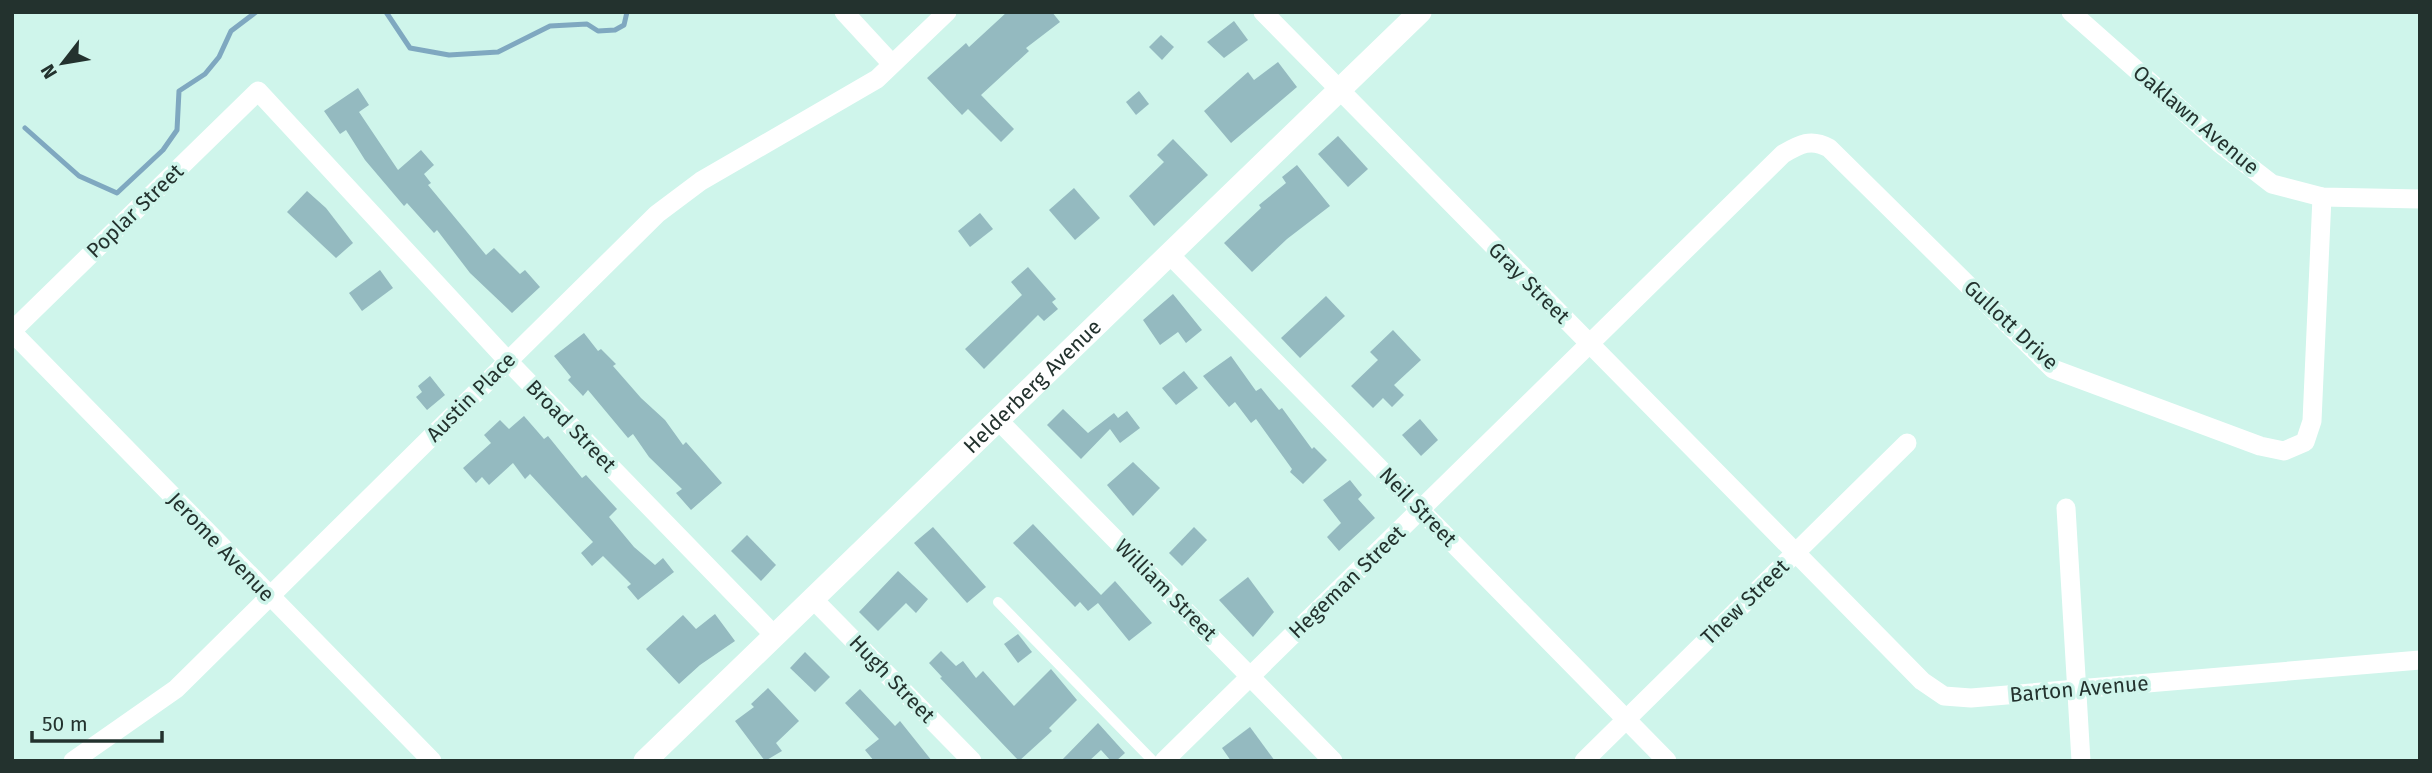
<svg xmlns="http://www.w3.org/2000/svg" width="2432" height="773" font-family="'Fira Sans',sans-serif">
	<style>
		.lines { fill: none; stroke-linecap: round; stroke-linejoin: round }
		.stream { stroke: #7fa8c0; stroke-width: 5 }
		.building { fill: #94bac0 }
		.service { stroke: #fff; stroke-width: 10 }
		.minor { stroke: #fff; stroke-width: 19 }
		.tertiary { stroke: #fff; stroke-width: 23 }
		.labels { text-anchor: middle; stroke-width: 7; stroke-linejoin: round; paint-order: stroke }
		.street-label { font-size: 21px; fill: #23322e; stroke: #cff5eb }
	</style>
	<rect width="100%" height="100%" fill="#cff5eb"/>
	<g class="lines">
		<!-- stream -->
		<g class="stream">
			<polyline points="386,12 410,48 449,55 498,52 550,26 587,24 598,31 615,30 624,25 627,12"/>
			<polyline points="25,128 79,176 117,193 163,150 177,130 179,91 205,74 219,57 231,31 256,12"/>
		</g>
	</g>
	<!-- building -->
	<g class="building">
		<polygon points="1007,12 1052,12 1060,22 1026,48 1029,51 981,95 1014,129 1001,142 968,109 962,115 927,78 966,43 969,47"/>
		<polygon points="1234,21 1248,40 1224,58 1207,42"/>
		<polygon points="1161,35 1174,47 1162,60 1149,47"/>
		<polygon points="1278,62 1297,87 1231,143 1204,111 1248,72 1254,80"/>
		<polygon points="358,88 369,105 359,112 398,170 421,150 434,165 424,174 431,183 428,185 486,255 494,248 520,274 525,270 540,287 512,313 470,273 437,230 434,233 407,203 404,206 365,160 346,130 340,134 324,111"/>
		<polygon points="1139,91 1149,104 1136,115 1126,102"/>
		<polygon points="1338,136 1368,169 1348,187 1318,154"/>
		<polygon points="1173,139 1208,175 1154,226 1129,196 1164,162 1157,155"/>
		<polygon points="1297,165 1330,206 1287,239 1252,272 1224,243 1261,208 1259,205 1286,183 1282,177"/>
		<polygon points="1074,188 1100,218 1075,240 1049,210"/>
		<polygon points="307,191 326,208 353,243 336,258 287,212"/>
		<polygon points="980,213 993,229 970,247 958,231"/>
		<polygon points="1028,267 1056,299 1052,302 1058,309 1044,321 1038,315 984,369 965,349 1022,295 1011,282"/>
		<polygon points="380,270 393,288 362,311 349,293"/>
		<polygon points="1173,294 1202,330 1186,343 1178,332 1160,345 1143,320"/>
		<polygon points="1326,296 1345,316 1300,358 1281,338"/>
		<polygon points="1393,330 1421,360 1394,385 1404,395 1392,407 1383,398 1373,408 1351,386 1378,360 1370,352"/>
		<polygon points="584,333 598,351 601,349 616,364 613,366 641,398 665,420 683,445 686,442 722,483 691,510 676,493 682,489 649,457 633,434 628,438 588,390 583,396 568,380 571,377 554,356"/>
		<polygon points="1231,356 1256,391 1261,388 1279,410 1282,408 1312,449 1314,447 1327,460 1303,484 1290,472 1292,469 1256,419 1251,423 1235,402 1229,407 1203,376"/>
		<polygon points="1184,371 1198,388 1176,405 1162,388"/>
		<polygon points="430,376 445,395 427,410 416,397 422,392 418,386"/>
		<polygon points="1063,409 1088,433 1114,413 1118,418 1127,411 1140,428 1120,443 1110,429 1081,459 1047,425"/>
		<polygon points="524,416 544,439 548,436 582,478 586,475 617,509 609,517 634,547 655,565 663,558 674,572 638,600 627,587 631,584 603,556 592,566 581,553 593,542 530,474 525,479 513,463 489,485 482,477 476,483 463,468 491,443 484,435 500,420 509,429"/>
		<polygon points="1420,419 1438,440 1421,456 1402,435"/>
		<polygon points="1133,462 1160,488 1133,516 1107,485"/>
		<polygon points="1350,480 1362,495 1358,499 1375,518 1339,551 1327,537 1341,523 1323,500"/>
		<polygon points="1033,524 1101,595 1115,581 1152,623 1129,641 1098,603 1088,611 1080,602 1075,607 1013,543"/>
		<polygon points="933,527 986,587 967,603 914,543"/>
		<polygon points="1194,527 1207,540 1182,566 1169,553"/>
		<polygon points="747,535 776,565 761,581 731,551"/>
		<polygon points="898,571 928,599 916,613 906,603 878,631 859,612"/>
		<polygon points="1248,577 1274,612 1253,637 1219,600"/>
		<polygon points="715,614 735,641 700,665 679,684 646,649 683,615 696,629"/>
		<polygon points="1018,634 1032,652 1018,663 1004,644"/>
		<polygon points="941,651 956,666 963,661 976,678 983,671 1014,706 1051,669 1077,700 1049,728 1052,731 1019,761 940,678 942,677 929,663"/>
		<polygon points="805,652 830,677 815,692 790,668"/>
		<polygon points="768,688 799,721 776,743 782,751 765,761 735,721 754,707 751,704"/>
		<polygon points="860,689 895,726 900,721 932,761 874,761 865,750 879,739 845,703"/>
		<polygon points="1098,723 1125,753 1116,761 1111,761 1101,750 1089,761 1061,761"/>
		<polygon points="1250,727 1275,761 1231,761 1222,748"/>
	</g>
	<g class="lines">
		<!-- service -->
		<polyline class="service" points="998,602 1153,761"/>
		<!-- minor -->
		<g class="minor">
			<polyline points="844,12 892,64"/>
			<polyline points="1263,12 1922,681 1944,696 1971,698 2420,660"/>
			<polyline points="2071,12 2219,143 2272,184 2322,197 2420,199"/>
			<polyline points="1169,254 1667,761"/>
			<polyline points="12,331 258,91 508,361 774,635"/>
			<polyline points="12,332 432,761"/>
			<polyline points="998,420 1333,761"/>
			<polyline points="2066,508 2081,761"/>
			<polyline points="812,598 972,761"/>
			<polyline points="73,761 176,689 657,214 701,181 877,79 947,12"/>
			<path d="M1164,761L1783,154C1800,144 1811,138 1829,148L2053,369L2260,446L2284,451L2305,442L2312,421L2322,197"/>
			<polyline points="1584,761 1907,443"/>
		</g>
		<!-- tertiary -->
		<path class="tertiary" id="s1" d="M645,761L1420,12"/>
	</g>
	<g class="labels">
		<!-- street labels -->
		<g class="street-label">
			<text transform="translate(2196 120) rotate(40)" y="7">Oaklawn Avenue</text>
			<text transform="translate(135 211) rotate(-44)" y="7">Poplar Street</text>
			<text transform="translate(1529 283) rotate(45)" y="7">Gray Street</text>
			<text transform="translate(2011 325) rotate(43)" y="7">Gullott Drive</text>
			<text dy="7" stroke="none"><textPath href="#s1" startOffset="539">Helderberg Avenue</textPath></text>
			<text transform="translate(471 397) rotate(-45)" y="7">Austin Place</text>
			<text transform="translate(571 426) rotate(46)" y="7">Broad Street</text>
			<text transform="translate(1418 507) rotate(46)" y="7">Neil Street</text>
			<text transform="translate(221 547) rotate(46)" y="7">Jerome Avenue</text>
			<text transform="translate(1347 582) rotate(-44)" y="7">Hegeman Street</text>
			<text transform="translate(1166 590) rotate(45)" y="7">William Street</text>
			<text transform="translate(1745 602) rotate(-44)" y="7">Thew Street</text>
			<text transform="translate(892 679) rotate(46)" y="7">Hugh Street</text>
			<text transform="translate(2079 689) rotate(-5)" y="7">Barton Avenue</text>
		</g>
	</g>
	<!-- border -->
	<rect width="2432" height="773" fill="none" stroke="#23322e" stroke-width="28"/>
	<!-- north arrow -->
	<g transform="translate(63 63) rotate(239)" stroke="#cff5eb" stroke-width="5" paint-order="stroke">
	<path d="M0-5L12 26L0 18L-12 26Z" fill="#23322e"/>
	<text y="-10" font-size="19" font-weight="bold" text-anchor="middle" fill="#23322e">N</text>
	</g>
	<!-- scale -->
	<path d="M32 731v10h130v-10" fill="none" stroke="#23322e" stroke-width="3.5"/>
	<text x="42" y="731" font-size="21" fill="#23322e" stroke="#cff5eb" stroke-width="5" paint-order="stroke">50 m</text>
</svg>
